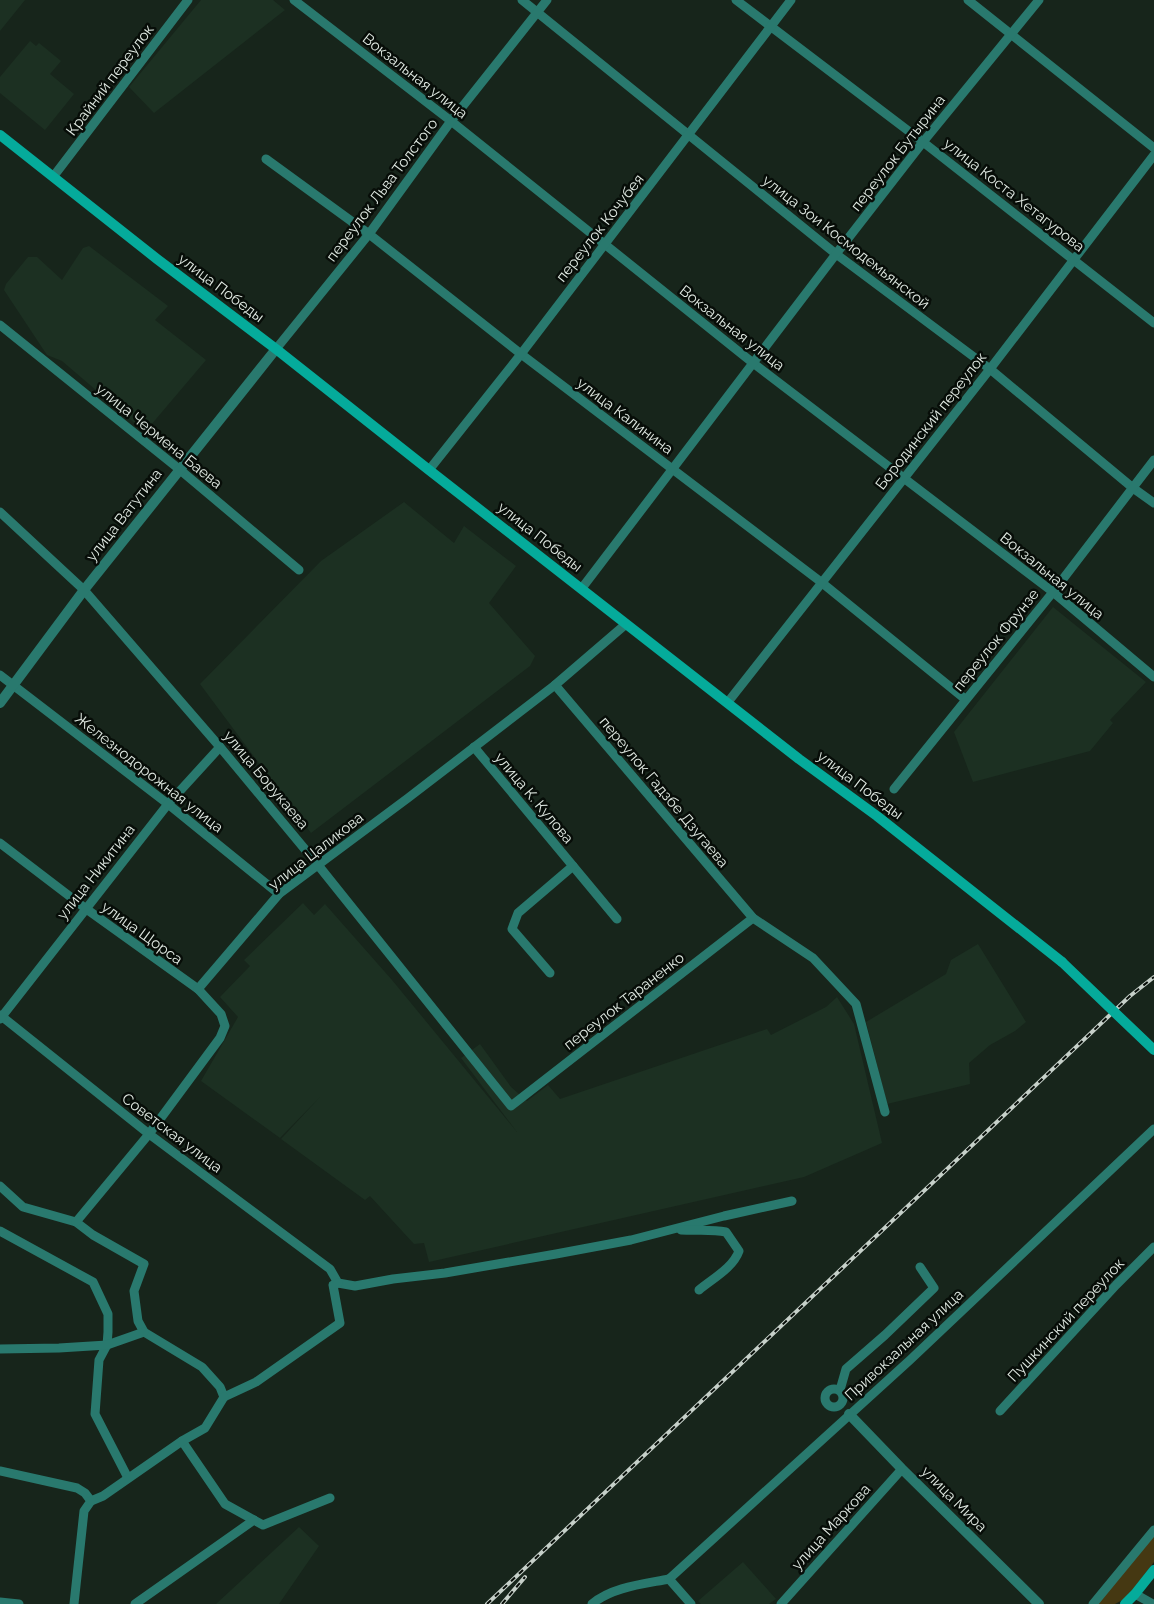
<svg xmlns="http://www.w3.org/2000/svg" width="1154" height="1604" font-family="Raleway,sans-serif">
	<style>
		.built { fill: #1c3022 }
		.green { fill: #453812 }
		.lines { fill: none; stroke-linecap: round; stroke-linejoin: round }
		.minor { stroke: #29796e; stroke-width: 9 }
		.tertiary { stroke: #29796e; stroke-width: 10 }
		.secondary { stroke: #05ab9b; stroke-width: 10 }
		.rail-casing { stroke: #c6d0c9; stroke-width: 4 }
		.rail { stroke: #070d08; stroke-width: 2; stroke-dasharray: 5.5; stroke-linecap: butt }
		.secondary-bridge { stroke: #05ab9b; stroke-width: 10 }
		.labels { text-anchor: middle; stroke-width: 5; stroke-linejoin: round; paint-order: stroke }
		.street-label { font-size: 15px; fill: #e1eae3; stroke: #070d08 }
	</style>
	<rect width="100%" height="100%" fill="#17251b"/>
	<!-- built -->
	<g class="built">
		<polygon points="0,0 25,0 0,31"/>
		<polygon points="201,0 273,0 285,10 154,113 129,87"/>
		<polygon points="30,41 36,46 39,43 61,61 50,74 74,94 45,130 0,93 0,77"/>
		<polygon points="89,246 168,306 155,320 206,360 145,432 62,361 47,355 4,290 6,284 28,257 37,257 62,280 83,248"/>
		<polygon points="404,502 454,543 464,526 516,566 489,603 535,656 530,666 311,833 200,684 321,561"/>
		<polygon points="1053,607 1146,682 1110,720 1113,723 1090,751 973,782 954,732"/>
		<polygon points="303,903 314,915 325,904 392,980 517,1132 461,1058 480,1044 511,1087 527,1101 548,1085 560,1099 767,1029 771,1035 826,1007 837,997 854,1024 882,1143 804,1177 429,1262 424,1243 414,1244 370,1196 365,1200 281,1139 320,1097 280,1138 201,1081 238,1017 220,997 250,966 244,960"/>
		<polygon points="978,944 1026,1022 1015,1031 990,1045 969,1063 970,1084 887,1104 866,1022 946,974 951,960"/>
		<polygon points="299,1527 319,1546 279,1604 216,1604"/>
		<polygon points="743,1562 776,1599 769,1604 701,1604 698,1601"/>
	</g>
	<!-- green -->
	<polygon class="green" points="1154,1535 1154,1562 1126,1598 1115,1604 1097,1604"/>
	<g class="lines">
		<!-- minor -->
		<g class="minor">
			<polyline points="294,0 451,121 753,363 1053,592 1154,677"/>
			<polyline points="522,0 836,254 990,369 1133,488 1154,503"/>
			<polyline points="736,0 923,142 1154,323"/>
			<polyline points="968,0 1154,148"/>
			<polyline points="266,159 369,234 521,354 821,582 965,699"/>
			<polyline points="53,177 188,0"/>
			<polyline points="0,325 179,469 299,570"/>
			<polyline points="276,349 369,234 451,121 547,0"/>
			<polyline points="429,470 521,354 791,0"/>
			<polyline points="0,512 84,590 220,747 318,865 511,1106 753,918"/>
			<polyline points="582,588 836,254 923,142 1039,0"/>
			<polyline points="0,675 168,804 279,894"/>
			<polyline points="555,685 753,918 813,958 856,1004 885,1112"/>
			<polyline points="728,702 990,369 1154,155"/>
			<polyline points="474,747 617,919"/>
			<polyline points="894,789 1053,592 1154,460"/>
			<polyline points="0,843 85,908 198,989"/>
			<polyline points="550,973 512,929 518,913 573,866"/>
			<polyline points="0,1015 149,1134 330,1269 338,1283 355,1286 393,1279 445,1273 556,1254 631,1240 724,1216 792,1201"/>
			<polyline points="0,1019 168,804 220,747"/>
			<polyline points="0,1186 23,1207 76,1222 93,1235 144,1264 134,1291 138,1321 144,1332 202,1367 220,1387 224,1397 256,1382 340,1323 333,1285 338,1283"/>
			<polyline points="76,1222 149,1134 220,1038 225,1026 221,1014 198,989 279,894 408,798 555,685 626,624"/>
			<path d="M681,1230C697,1231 711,1229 726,1232L739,1251C733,1268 712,1279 699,1290"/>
			<polyline points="0,1231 93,1282 108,1314 108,1332 107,1345 99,1360 95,1414 128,1478"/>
			<polyline points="0,1349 59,1348 107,1345 144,1332"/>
			<circle cx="834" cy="1398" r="9"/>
			<polyline points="840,1390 846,1369 885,1335 934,1288 920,1267"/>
			<polyline points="1000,1411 1116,1285 1154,1247"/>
			<polyline points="182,1441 225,1504 263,1525 330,1498"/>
			<polyline points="0,1471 77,1488 85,1493 91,1501 84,1511 74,1604"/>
			<polyline points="91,1501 103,1496 182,1441 205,1428 224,1397"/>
			<polyline points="1135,1594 1153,1604"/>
			<polyline points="0,1602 19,1604"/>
			<polyline points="135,1604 254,1520"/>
			<path d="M592,1604C612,1587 644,1584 669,1579"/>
			<polyline points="691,1604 669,1579 910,1360 1154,1129"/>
			<polyline points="781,1604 902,1469"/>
			<polyline points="1093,1604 1154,1530"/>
		</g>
		<!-- tertiary -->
		<g class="tertiary">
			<polyline points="0,703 84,590 276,349"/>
			<polyline points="849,1414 902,1469 1039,1604"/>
		</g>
		<!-- secondary -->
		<g class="secondary">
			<polyline points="0,135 157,259 276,349 429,470 799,759 877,816 1062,962"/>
			<polyline points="1125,1604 1135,1594 1154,1570"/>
		</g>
		<defs>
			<g id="rail">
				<polyline points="487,1604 1130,996 1154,977"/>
				<polyline points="502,1604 525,1577"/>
			</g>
		</defs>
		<!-- rail casing -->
		<use href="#rail" class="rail-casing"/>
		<!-- rail -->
		<use href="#rail" class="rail"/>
		<!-- secondary-bridge -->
		<polyline class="secondary-bridge" points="1062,962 1154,1050"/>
	</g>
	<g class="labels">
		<!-- street labels -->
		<g class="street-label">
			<text transform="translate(415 76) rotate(38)" y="5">Вокзальная улица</text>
			<text transform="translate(110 80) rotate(-53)" y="5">Крайний переулок</text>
			<text transform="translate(898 153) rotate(-52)" y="5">переулок Бутырина</text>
			<text transform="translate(382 190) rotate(-53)" y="5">переулок Льва Толстого</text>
			<text transform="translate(1014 195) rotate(38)" y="5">улица Коста Хетагурова</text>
			<text transform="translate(600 228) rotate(-52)" y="5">переулок Кочубея</text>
			<text transform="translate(846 242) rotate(38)" y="5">улица Зои Космодемьянской</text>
			<text transform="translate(221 288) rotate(37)" y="5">улица Победы</text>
			<text transform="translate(732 328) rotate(38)" y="5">Вокзальная улица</text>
			<text transform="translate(625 416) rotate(37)" y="5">улица Калинина</text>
			<text transform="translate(931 421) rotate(-52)" y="5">Бородинский переулок</text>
			<text transform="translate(159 436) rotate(39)" y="5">улица Чермена Баева</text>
			<text transform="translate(124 515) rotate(-52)" y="5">улица Ватутина</text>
			<text transform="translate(540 537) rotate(38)" y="5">улица Победы</text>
			<text transform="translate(1052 576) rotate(39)" y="5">Вокзальная улица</text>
			<text transform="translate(996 640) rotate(-51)" y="5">переулок Фрунзе</text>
			<text transform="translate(149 773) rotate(38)" y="5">Железнодорожная улица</text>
			<text transform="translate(266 780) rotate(50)" y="5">улица Борукаева</text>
			<text transform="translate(860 785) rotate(37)" y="5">улица Победы</text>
			<text transform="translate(664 792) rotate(50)" y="5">переулок Гадзбе Дзугаева</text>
			<text transform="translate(534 798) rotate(50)" y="5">улица К. Кулова</text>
			<text transform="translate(316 851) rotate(-38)" y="5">улица Цаликова</text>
			<text transform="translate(96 872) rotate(-52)" y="5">улица Никитина</text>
			<text transform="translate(142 933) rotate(36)" y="5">улица Щорса</text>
			<text transform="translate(624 1001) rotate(-38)" y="5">переулок Тараненко</text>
			<text transform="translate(172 1133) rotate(37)" y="5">Советская улица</text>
			<text transform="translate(1066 1320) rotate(-47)" y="5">Пушкинский переулок</text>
			<text transform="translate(904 1345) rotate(-43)" y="5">Привокзальная улица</text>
			<text transform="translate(954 1499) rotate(45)" y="5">улица Мира</text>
			<text transform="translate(831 1527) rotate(-48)" y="5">улица Маркова</text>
		</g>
	</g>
</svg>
